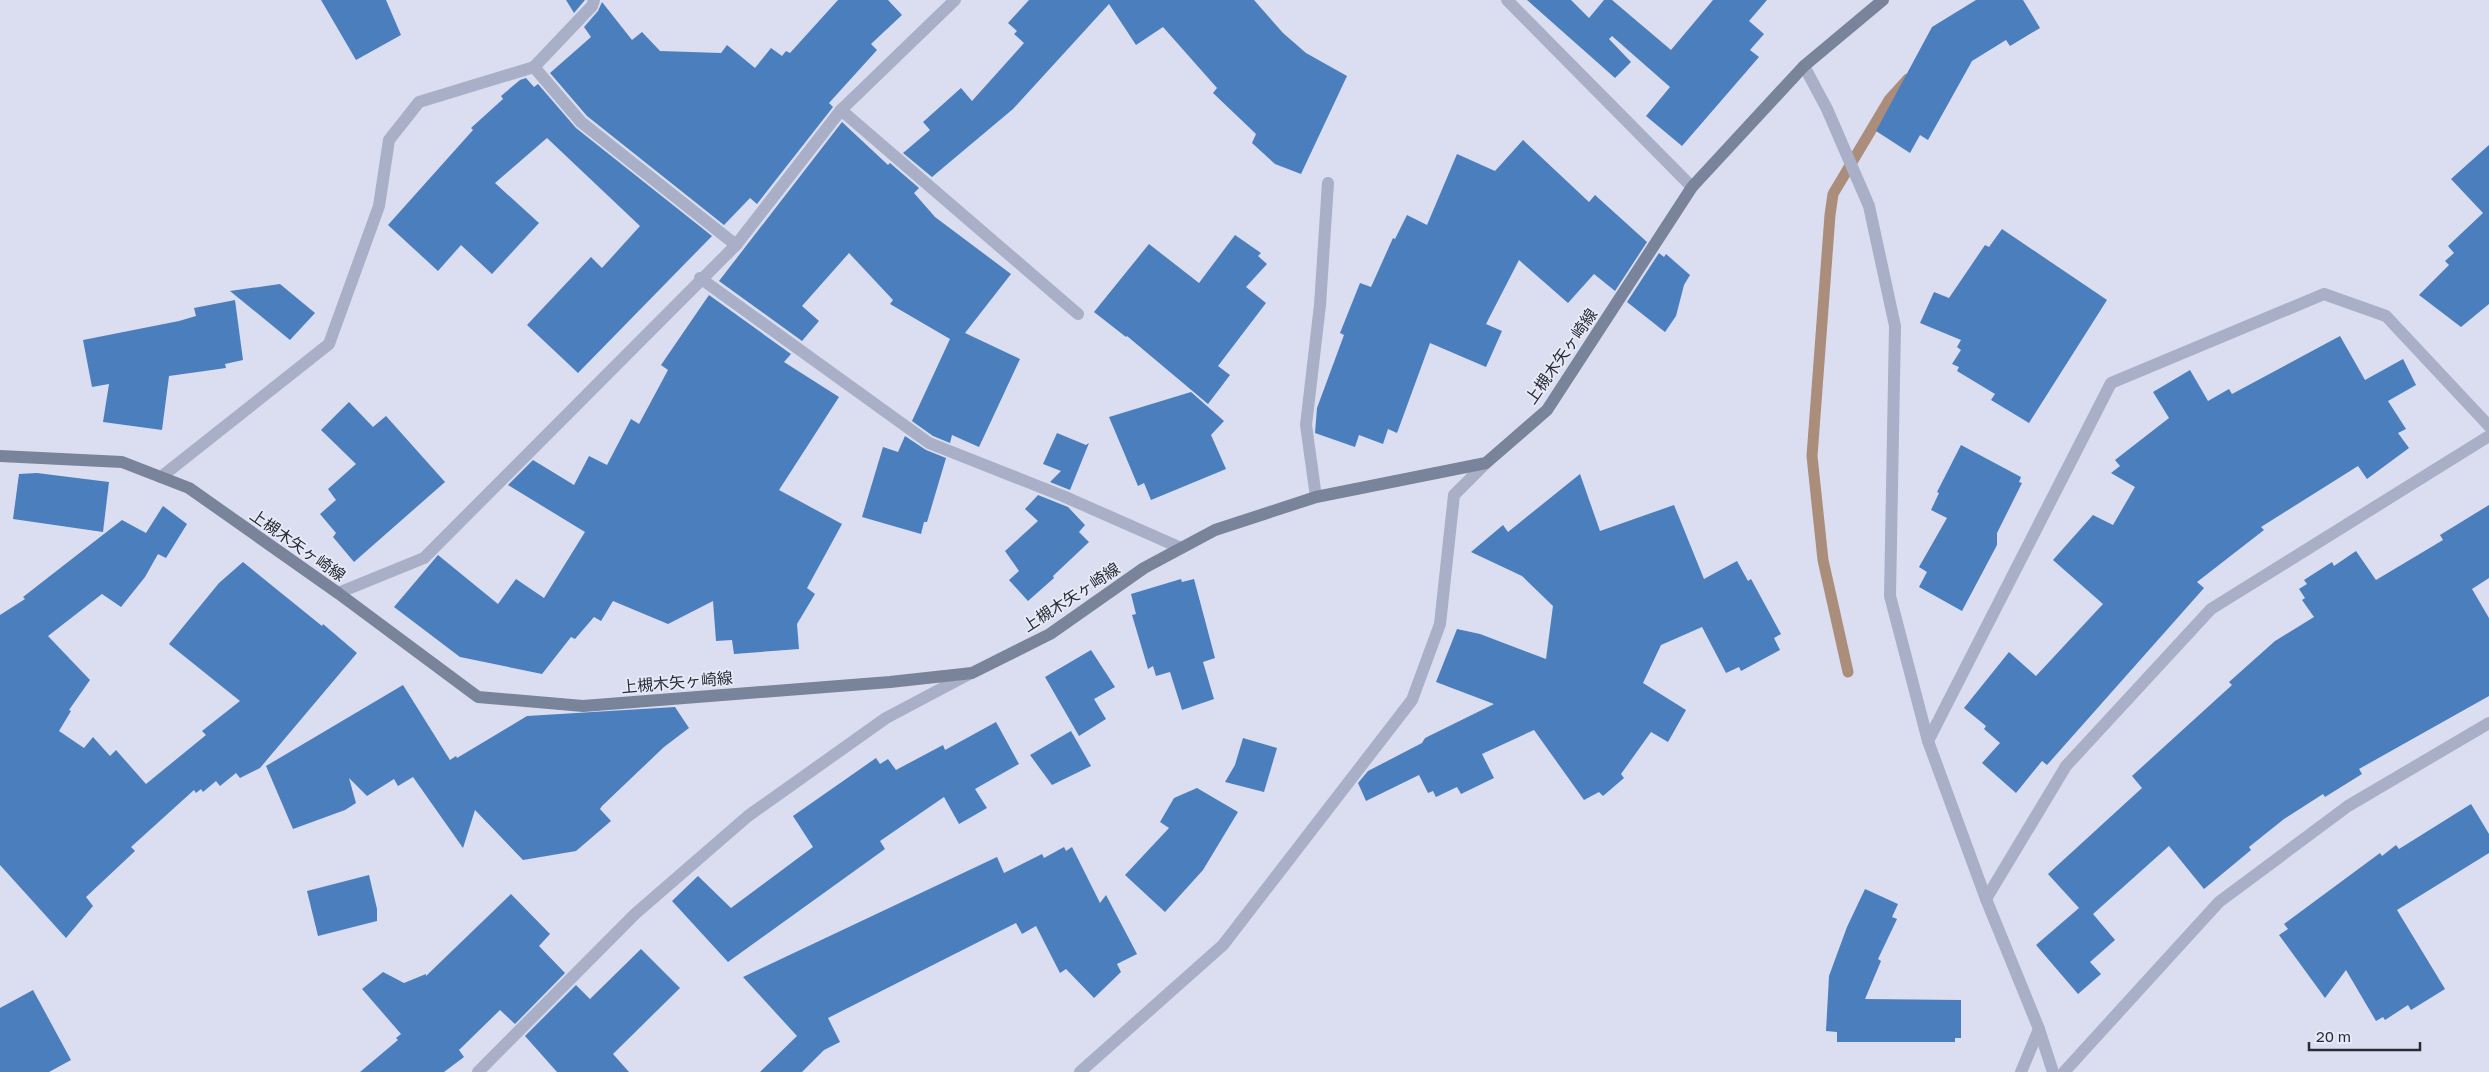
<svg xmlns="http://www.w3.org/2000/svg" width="2489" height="1072" font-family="'Golos Text','Noto Sans JP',sans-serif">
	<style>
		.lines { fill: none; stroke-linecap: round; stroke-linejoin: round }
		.stream { stroke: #ab8d7c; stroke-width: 11 }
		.building { fill: #4b7ebd }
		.minor { stroke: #a8afc7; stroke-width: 12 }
		.secondary { stroke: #79849a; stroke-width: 12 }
		.labels { text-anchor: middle; stroke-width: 4; stroke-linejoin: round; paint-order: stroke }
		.street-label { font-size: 16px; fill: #282c34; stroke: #e7e9f8 }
	</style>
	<rect width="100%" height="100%" fill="#dbdef0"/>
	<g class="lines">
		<!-- stream -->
		<polyline class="stream" points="1848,672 1823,560 1812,456 1830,215 1833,194 1889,100 1908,79"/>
	</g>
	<!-- building -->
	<g class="building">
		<polygon points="321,0 386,0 401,35 356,60"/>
		<polygon points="566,0 585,0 574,13"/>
		<polygon points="838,0 888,0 902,15 871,44 877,50 829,103 833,107 757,204 750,198 724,225 587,116 550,73 591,37 584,27 598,11 602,2 632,40 642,32 660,51 721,53 727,45 755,68 771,48 782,56 786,51 790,53"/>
		<polygon points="1029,0 1254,0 1283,33 1306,53 1347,76 1301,174 1275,164 1252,143 1256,134 1213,93 1217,88 1163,27 1136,45 1109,4 1013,109 932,177 903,153 930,130 923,122 961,88 972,101 1024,43 1014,34 1017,31 1008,23"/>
		<polygon points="1527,0 1571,0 1589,18 1604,0 1612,0 1671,50 1713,0 1767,0 1749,21 1764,34 1750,50 1759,57 1682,146 1646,116 1670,87 1612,36 1609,39 1631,62 1615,78"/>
		<polygon points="1976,0 2023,0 2040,28 2010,46 2006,40 1972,61 1928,140 1920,135 1910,153 1876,131 1932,27"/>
		<polygon points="526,78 534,87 538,84 576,128 712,236 578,373 527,325 591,257 602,268 640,226 547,138 495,183 539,223 492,274 461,245 438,271 388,225 473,130 471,128 503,99 501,96 520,80"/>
		<polygon points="842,122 888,165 890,163 919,188 914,193 935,217 1011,274 965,333 1020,359 979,447 952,435 950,443 933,436 912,421 950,339 890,304 893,300 849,253 802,306 819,321 802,341 719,281"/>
		<polygon points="1523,140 1589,202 1595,195 1647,242 1615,291 1594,274 1568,303 1519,260 1486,324 1502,331 1486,367 1430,343 1397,433 1388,429 1383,444 1359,435 1355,447 1315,433 1317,408 1344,335 1340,333 1360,283 1371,287 1393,238 1395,239 1407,215 1427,225 1457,154 1495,171"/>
		<polygon points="2489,145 2489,304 2461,327 2419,295 2449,265 2445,261 2454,253 2448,246 2483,213 2451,179"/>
		<polygon points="2002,229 2107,300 2029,423 1991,400 1995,394 1957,371 1959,367 1952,364 1961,350 1957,347 1961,340 1920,323 1934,292 1949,298 1985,245 1989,247"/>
		<polygon points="1235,235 1261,253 1258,256 1267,264 1246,287 1266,303 1218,366 1230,375 1208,404 1127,336 1126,337 1094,312 1149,244 1199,283"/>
		<polygon points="1659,253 1664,257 1666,254 1690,275 1684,285 1676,316 1665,332 1627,302"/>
		<polygon points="280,284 315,313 290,340 230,291"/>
		<polygon points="709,295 791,354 784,362 839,397 779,490 842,524 807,588 815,594 797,624 799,649 734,654 732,640 716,641 713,601 668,624 613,601 601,621 594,617 575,639 571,637 542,674 460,657 394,607 438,555 498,604 516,579 544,598 585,532 508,485 533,460 574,485 589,456 607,465 631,419 639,424 668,370 661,365"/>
		<polygon points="235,300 243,360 225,364 226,368 169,376 162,430 103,422 109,384 92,387 83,340 179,321 196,316 194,308"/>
		<polygon points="2340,336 2365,380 2403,359 2416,385 2388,401 2406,429 2398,433 2409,448 2367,479 2358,466 2261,527 2264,530 2197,582 2204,588 2047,765 2042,761 2016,793 1982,763 2000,743 1984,729 1986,726 1964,708 2009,652 2036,676 2103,604 2053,560 2093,515 2113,525 2135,487 2111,473 2120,466 2115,460 2169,418 2153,392 2190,370 2208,401 2229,389 2232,394"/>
		<polygon points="1191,392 1224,421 1211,435 1226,469 1151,500 1144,483 1138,486 1109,417"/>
		<polygon points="349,402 373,427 386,416 445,482 354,562 333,537 336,533 320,514 336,500 328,489 356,464 321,430"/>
		<polygon points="1057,433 1086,445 1089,443 1070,490 1050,482 1061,471 1043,464"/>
		<polygon points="905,436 926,450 946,458 927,522 924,522 921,534 862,517 883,447 898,452"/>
		<polygon points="1961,445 2021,477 2019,482 2022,483 1997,533 1997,545 1962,611 1919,587 1927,572 1919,567 1947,518 1931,510 1939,493 1937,492"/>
		<polygon points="37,473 109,482 103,532 13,519 19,474"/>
		<polygon points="1580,474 1600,531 1674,505 1704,579 1737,561 1748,581 1751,579 1781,634 1774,638 1780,650 1741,671 1739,667 1726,673 1702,627 1661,645 1643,683 1686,710 1668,742 1651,732 1621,774 1624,778 1603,796 1599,792 1584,800 1534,730 1482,754 1494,778 1461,794 1457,787 1436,797 1433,791 1428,793 1419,775 1366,801 1358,783 1368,771 1422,743 1425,738 1494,704 1436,682 1457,629 1480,634 1546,659 1553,606 1522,576 1471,552 1503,525 1508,532"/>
		<polygon points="1038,495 1068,507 1085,525 1079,532 1089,542 1053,576 1054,578 1028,601 1009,580 1019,571 1005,551 1038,521 1025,509"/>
		<polygon points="2489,505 2489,578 2472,589 2489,618 2489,696 2359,769 2362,774 2325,797 2323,794 2284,819 2249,847 2251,850 2204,889 2169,846 2093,914 2115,940 2090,962 2101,974 2078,994 2036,945 2079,908 2048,874 2142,788 2132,776 2232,685 2229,682 2275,641 2314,617 2302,600 2305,598 2299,589 2307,584 2304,580 2332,562 2334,566 2356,551 2376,580 2443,540 2440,535"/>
		<polygon points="163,506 187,524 166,558 158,554 145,577 121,607 102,594 48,636 90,680 69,710 71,711 59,731 84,748 93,737 110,756 116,750 146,784 206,735 202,731 240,701 169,644 219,583 243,562 322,626 323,624 357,653 260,768 240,778 236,773 220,786 216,781 203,792 201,789 196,793 194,790 131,847 135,851 86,897 93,906 66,938 0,865 0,615 25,599 23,597 122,520 146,533"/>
		<polygon points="1181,579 1182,582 1194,579 1215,658 1203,662 1214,699 1182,710 1170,672 1156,676 1153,666 1148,669 1132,615 1136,614 1131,594"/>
		<polygon points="1091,650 1115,687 1094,699 1106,719 1079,736 1045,677"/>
		<polygon points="403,685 450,760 456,756 457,758 527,716 675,707 689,728 664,747 602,806 600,809 611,821 576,851 523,860 475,810 463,848 413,777 398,786 394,779 367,796 349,778 356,803 345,810 293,829 266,766"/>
		<polygon points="996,722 1019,764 975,789 987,808 959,824 944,797 880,841 885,849 728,962 672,901 698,876 731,908 813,847 793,816 876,758 880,764 888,759 896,770 943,745 945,750"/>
		<polygon points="1071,731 1091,766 1052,785 1030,755"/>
		<polygon points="1243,738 1277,748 1264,792 1225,782 1235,765"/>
		<polygon points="1197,788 1238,812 1203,870 1165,912 1125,875 1169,828 1160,822 1174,798"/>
		<polygon points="2471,804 2489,834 2489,853 2397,910 2445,989 2411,1010 2408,1005 2385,1020 2383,1017 2376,1021 2346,970 2325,998 2279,935 2288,929 2284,924 2380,853 2382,856 2396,845 2399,849"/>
		<polygon points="1064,847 1066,851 1072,847 1100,903 1106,895 1137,954 1117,964 1121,972 1094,998 1066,969 1060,973 1036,926 1022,934 1016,923 828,1018 840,1042 824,1050 802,1072 760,1072 797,1036 743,977 997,857 1004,873 1042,854 1044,858"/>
		<polygon points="369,875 377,909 377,921 318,936 307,891"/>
		<polygon points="1865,889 1898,904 1892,917 1897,919 1878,959 1881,961 1865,999 1961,1000 1961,1038 1955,1038 1955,1042 1837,1042 1837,1032 1826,1031 1829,976 1847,927"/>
		<polygon points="511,894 550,934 539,946 565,973 515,1024 500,1010 459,1050 464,1057 444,1072 360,1072 398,1040 396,1038 401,1034 362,989 383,972 404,983 426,974 426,976"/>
		<polygon points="641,949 680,988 613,1054 629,1072 557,1072 525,1036 576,985 590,999"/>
		<polygon points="33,990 71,1060 49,1072 0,1072 0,1008"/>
	</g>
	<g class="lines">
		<!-- minor -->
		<g class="minor">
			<polyline points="1507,0 1692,187"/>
			<polyline points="1804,66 1827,109 1869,206 1895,326 1890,596 1928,741 1986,899 2039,1029 2053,1072"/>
			<polyline points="534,67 592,6 594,0"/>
			<polyline points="841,110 1078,314"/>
			<polyline points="700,278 929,443 1063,496 1181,548"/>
			<polyline points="161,477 329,344 379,206 389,140 419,102 534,67 581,122 736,245"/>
			<polyline points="1316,497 1306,425 1320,305 1328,183"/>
			<polyline points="338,593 424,558 736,245 841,110 955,0"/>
			<polyline points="1928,741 2111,383 2324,294 2386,316 2489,426"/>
			<polyline points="1986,899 2066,766 2211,609 2489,436"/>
			<polyline points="478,1072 635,914 748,816 886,718 971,673"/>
			<polyline points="1080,1072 1223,945 1412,700 1440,624 1454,495 1486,463"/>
			<polyline points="2021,1072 2039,1029"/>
			<polyline points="2064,1072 2219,902 2348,806 2489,723"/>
		</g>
		<!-- secondary -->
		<polyline class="secondary" points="0,456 122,462 189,488 338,593 478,697 583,706 890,682 972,673 1050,634 1144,568 1215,530 1316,497 1486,463 1547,410 1692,187 1804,66 1883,0"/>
	</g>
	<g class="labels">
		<!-- street labels -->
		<g class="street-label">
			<text transform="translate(1561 356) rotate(-55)" y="6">上槻木矢ヶ崎線</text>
			<text transform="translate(298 545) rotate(35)" y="6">上槻木矢ヶ崎線</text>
			<text transform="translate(1071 597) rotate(-33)" y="6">上槻木矢ヶ崎線</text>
			<text transform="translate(677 682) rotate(-5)" y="6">上槻木矢ヶ崎線</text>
		</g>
	</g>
	<!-- scale -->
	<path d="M2309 1042v8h111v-8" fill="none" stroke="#282c34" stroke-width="2.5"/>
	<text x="2316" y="1042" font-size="15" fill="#282c34" stroke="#e7e9f8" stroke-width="4" paint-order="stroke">20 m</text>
</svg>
